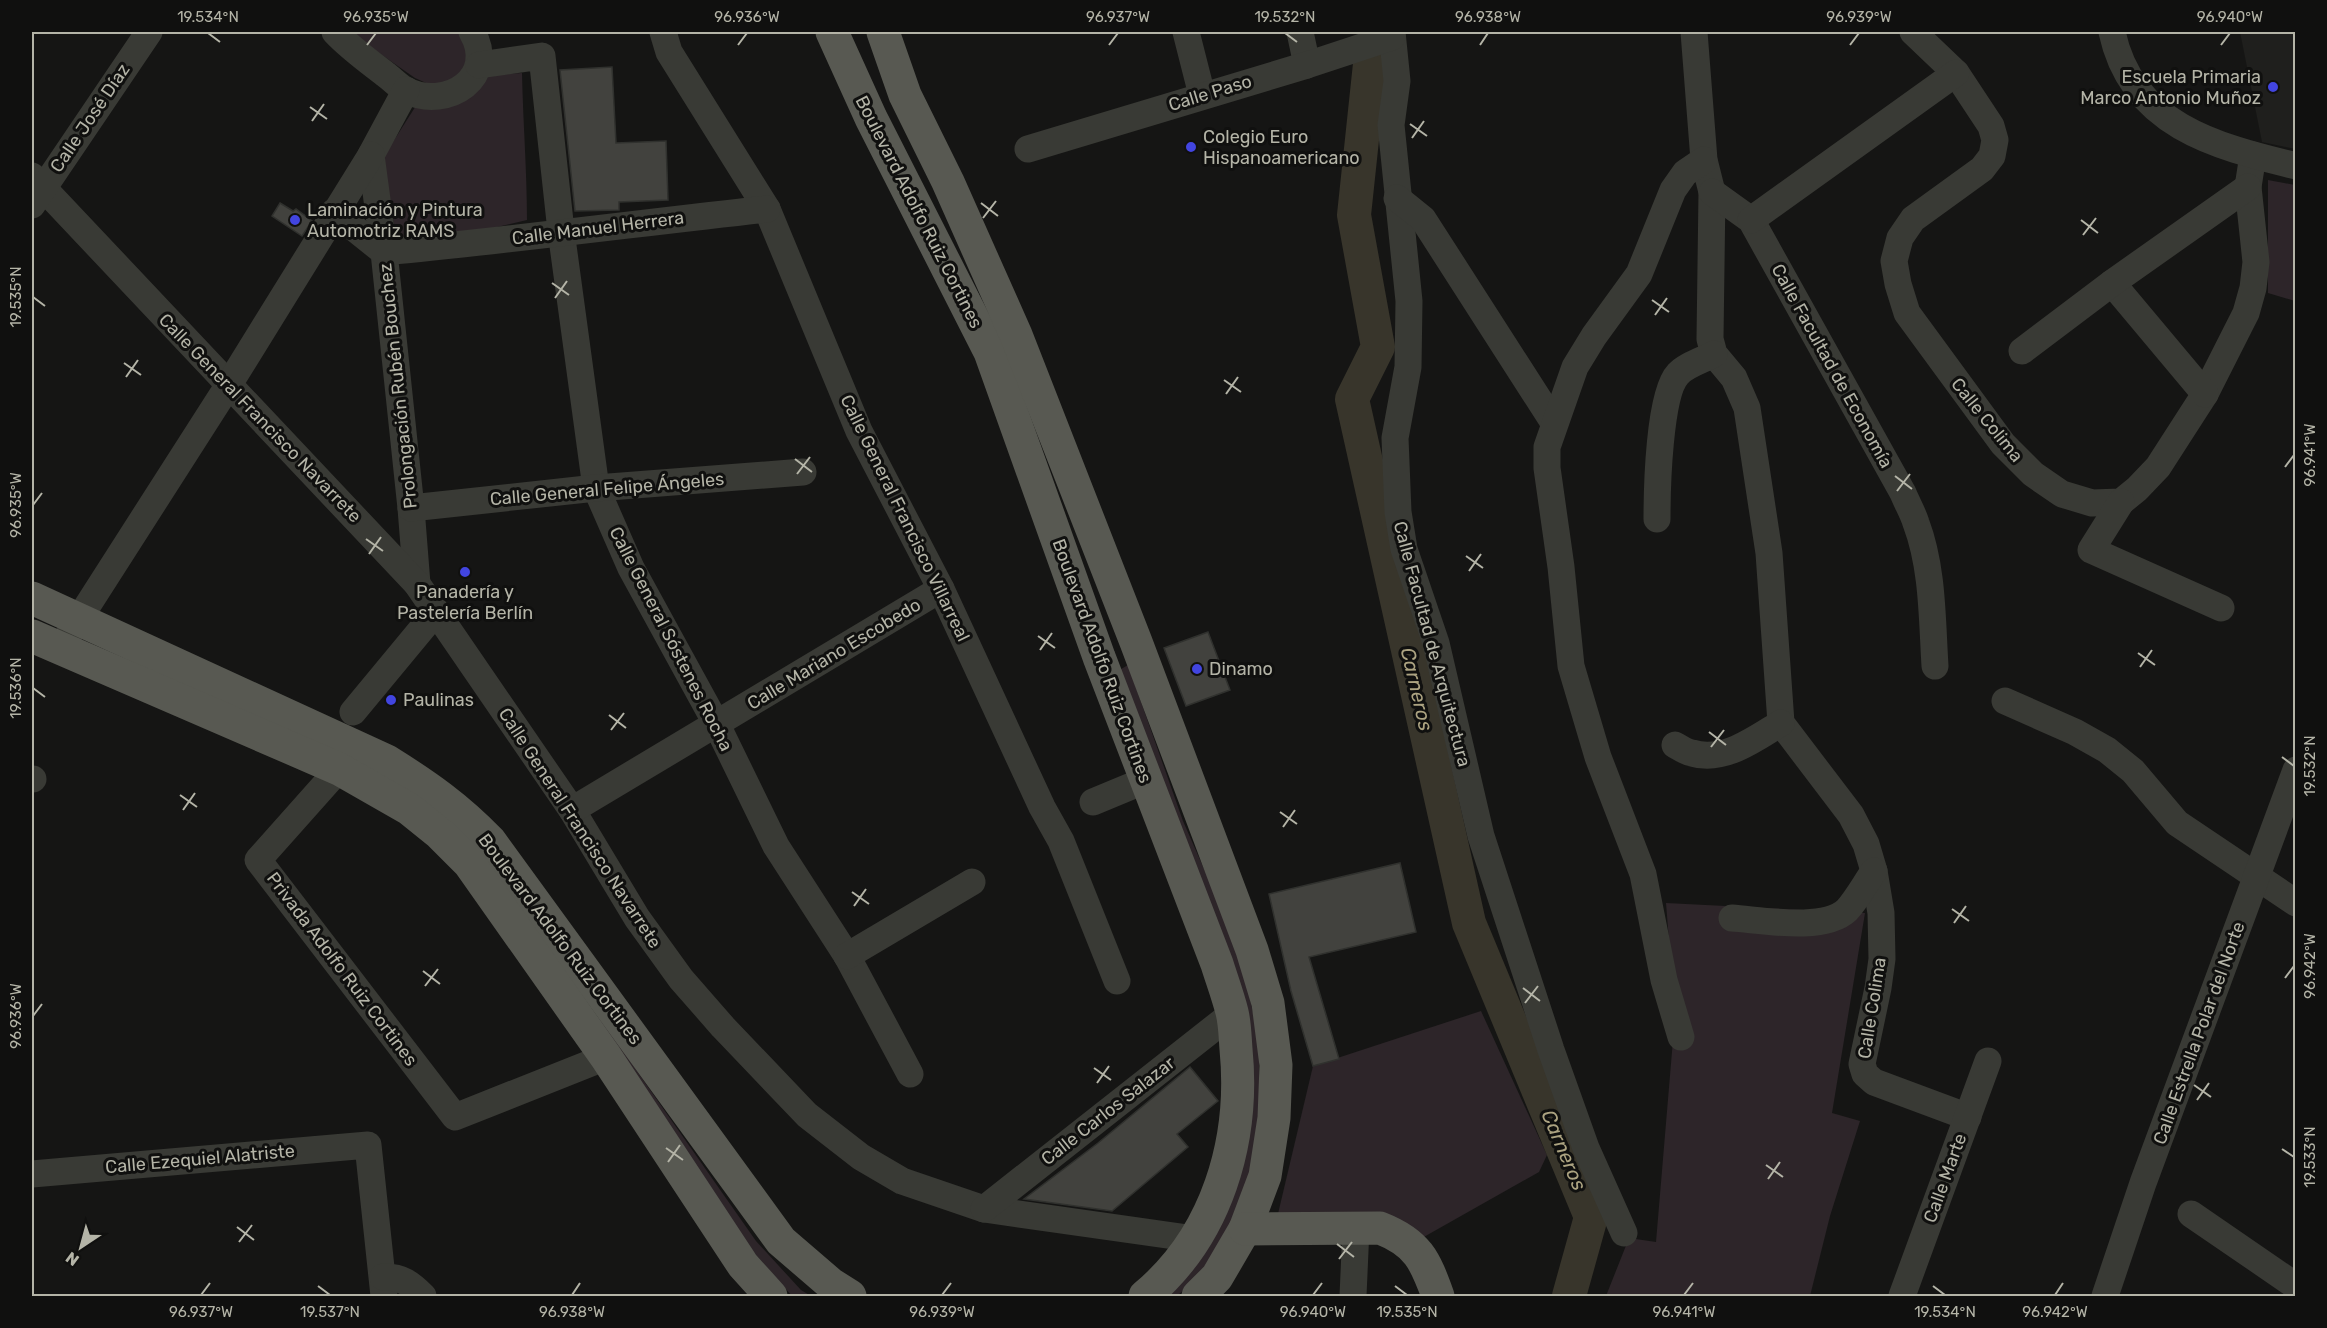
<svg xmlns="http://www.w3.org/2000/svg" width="2327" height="1328" font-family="Rubik,sans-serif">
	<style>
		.built { fill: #1f1f1d }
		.green { fill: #2d2529 }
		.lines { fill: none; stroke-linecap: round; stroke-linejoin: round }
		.river { stroke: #38352b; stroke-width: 34 }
		.building { fill: #42423e; stroke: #30312e; stroke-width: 1.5 }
		.minor { stroke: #393a35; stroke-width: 27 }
		.major { stroke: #585952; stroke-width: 33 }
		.ticks { fill: none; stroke: #b4b4a7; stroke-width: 2 }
		.poi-dot { fill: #4245e0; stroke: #10100f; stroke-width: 2 }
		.labels { text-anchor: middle; stroke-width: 6; stroke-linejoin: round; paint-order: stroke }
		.poi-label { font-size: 18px; fill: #b4b4a7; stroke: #10100f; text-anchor: start }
		.street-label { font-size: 18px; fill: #b4b4a7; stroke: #10100f }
		.water-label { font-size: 20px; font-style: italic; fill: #aca381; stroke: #10100f }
		.neatline { fill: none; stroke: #b4b4a7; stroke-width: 2 }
		.ticks-label { font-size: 15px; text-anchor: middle; fill: #b4b4a7 }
	</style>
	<rect width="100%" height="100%" fill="#151514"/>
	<!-- built -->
	<polygon class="built" points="2240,32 2295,32 2295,149 2262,142"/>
	<!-- green -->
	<g class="green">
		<polygon points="349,32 457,32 473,40 468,74 435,87 415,78"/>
		<path d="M522,73C523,122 527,171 527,220L484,230L399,244L387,194L384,156L419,101L482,76Z"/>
		<polygon points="2268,180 2295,185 2295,301 2268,293"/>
		<polygon points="1128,665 1183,821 1240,951 1259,1041 1259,1108 1255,1163 1231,1229 1202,1273 1177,1296 1159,1296 1248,1107 1116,672"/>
		<polygon points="1666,903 1865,913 1832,1113 1860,1121 1830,1216 1810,1296 1606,1296 1629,1238 1656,1242 1675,1016"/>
		<polygon points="1481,1011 1547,1155 1539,1172 1422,1238 1277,1218 1313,1066"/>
		<polygon points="599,1017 756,1241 801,1290 811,1296 792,1296 749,1247 590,1024"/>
	</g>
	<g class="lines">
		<!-- river -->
		<polyline class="river" points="1370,64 1354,215 1378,347 1352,399 1469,923 1591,1217 1569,1296"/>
	</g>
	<!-- building -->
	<g class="building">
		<polygon points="612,67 616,143 666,141 668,200 619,202 619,210 575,211 560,70"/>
		<polygon points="280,203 293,211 296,209 312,221 302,236 272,216"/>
		<polygon points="1208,632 1230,690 1186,706 1164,648"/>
		<polygon points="1400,863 1416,932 1309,957 1339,1059 1313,1066 1291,991 1269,894"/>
		<polygon points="1190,1067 1218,1101 1177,1134 1188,1147 1112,1211 1024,1199 1098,1143"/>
	</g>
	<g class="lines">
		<!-- minor -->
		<g class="minor">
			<path d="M335,32C350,48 367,60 385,74C392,79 399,87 407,91C448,110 498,77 472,32"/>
			<polyline points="663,32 669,52 767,209 859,431 941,589 1042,807 1061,841 1117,981"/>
			<polyline points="1186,32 1202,95"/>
			<polyline points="1300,32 1307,65"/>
			<polyline points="1392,32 1397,81 1391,125 1409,301 1408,367 1395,438 1398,512 1404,549 1436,643 1481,836 1551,1050 1586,1148 1624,1233"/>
			<polyline points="1694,32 1704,160 1712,192 1710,339 1714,354 1734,378 1747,408 1769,553 1781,723 1851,815 1866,844 1874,871 1881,913 1882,959 1878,988 1862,1064 1865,1074 1874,1082 1968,1117"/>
			<polyline points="1913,32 1956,73 1991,126 1995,140 1992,156 1982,169 1913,219 1900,238 1894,261 1898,284 1907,313 2003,444 2033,474 2062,494 2092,503 2121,502 2137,489 2158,467 2205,394 2246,313 2253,288 2256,262 2248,187 2253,155"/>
			<path d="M2112,32C2132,125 2214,146 2296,166"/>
			<polyline points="479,65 542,56 561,231 596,488 631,568 717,725 776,846 847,956 910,1074"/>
			<polyline points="406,90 371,155 384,252 411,508 417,584"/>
			<polyline points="1028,149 1307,65 1392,37"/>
			<polyline points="32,176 417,584 572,810 637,918 681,979 723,1027 807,1115 861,1157 902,1181 984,1209 1195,1239"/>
			<path d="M1712,192L1751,220L1903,493C1907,503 1913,513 1916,523C1933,568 1932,619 1935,666"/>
			<polyline points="1397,198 1423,219 1554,423"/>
			<polyline points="32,205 149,32"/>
			<path d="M334,212L384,252C512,240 640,223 767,209"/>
			<polyline points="1751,220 1956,73"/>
			<polyline points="2112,283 2205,394"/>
			<polyline points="2022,351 2112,283 2248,187"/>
			<polyline points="2121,502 2091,550 2221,608"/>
			<polyline points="411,508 596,488 803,472"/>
			<path d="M1657,519C1657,489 1659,394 1678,374C1686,365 1703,360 1714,354"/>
			<polyline points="68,636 228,386 371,155"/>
			<polyline points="2005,701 2075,732 2107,750 2133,771 2177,823 2296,903"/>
			<polyline points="353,712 435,613"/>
			<path d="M1675,745C1680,748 1686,752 1692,753C1724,763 1756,738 1781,723"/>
			<polyline points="339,769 258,860 455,1117 606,1057"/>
			<polyline points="32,779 33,779"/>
			<polyline points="1093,802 1146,780"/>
			<polyline points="572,810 941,589"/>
			<path d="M1732,918C1762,920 1824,932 1847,910C1857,899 1865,884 1874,871"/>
			<polyline points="847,956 972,882"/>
			<polyline points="1681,1037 1664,980 1643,874 1598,757 1571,666 1561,567 1547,468 1547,447 1575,367 1594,336 1639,274 1673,190 1685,173 1704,160"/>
			<polyline points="32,1174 368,1145 384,1296"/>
			<polyline points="984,1209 1233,1013"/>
			<polyline points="2191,1214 2296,1286"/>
			<path d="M383,1277C401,1276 411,1284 423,1296"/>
			<polyline points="1353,1296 1356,1228"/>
			<polyline points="1902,1296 1988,1061"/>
			<polyline points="2105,1296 2143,1183 2296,770"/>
		</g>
		<!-- major -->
		<g class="major">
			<path d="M832,32L871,118L990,352L1099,657L1217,964C1222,980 1228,996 1232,1012C1235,1024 1235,1037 1236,1049C1245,1141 1217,1236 1145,1296"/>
			<polyline points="883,32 905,95 948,182 1016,335 1136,642 1252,950 1268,1003 1276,1065 1274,1118 1265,1176 1245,1229 1217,1277 1198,1296"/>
			<path d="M32,598L387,761C427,786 457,807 490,841L781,1241L831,1284L850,1296"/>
			<polyline points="32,636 339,769 409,809 440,834 469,863 606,1057 743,1265 771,1296"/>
			<path d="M1245,1229L1380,1228C1418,1243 1425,1260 1438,1296"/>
		</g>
	</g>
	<!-- ticks -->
	<path class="ticks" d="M208,33L220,42M1285,33L1297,42M367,45L376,33M738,45L747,33M1109,45L1118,33M1480,45L1488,33M1850,45L1859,33M2221,45L2230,33M310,107L327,119M312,121L324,104M1410,124L1427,136M1412,138L1424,121M981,203L998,216M983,218L996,201M2081,220L2098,233M2083,235L2096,218M552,283L569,295M33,297L45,306M555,298L567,281M1652,300L1669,312M1655,315L1667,298M124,363L141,375M126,377L138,360M1224,380L1241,392M1226,394L1238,377M795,459L812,472M2285,467L2294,455M797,474L810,457M1895,476L1912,489M1897,491L1910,474M33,505L42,493M366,539L383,551M369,554L381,537M1466,556L1483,568M1469,571L1481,554M1038,636L1055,648M1040,650L1052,633M2138,653L2155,665M2140,667L2152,650M33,688L45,697M609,715L626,728M611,730L624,713M1709,732L1726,745M1711,747L1724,730M2282,757L2294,766M180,795L197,807M183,810L195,793M1280,812L1297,824M1283,827L1295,810M852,892L869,904M854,906L866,889M1952,909L1969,921M1954,923L1966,906M423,971L440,984M2285,978L2294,966M425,986L438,969M1523,988L1540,1001M1525,1003L1538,986M33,1016L42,1004M1094,1068L1111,1080M1097,1083L1109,1066M2194,1085L2211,1097M2197,1100L2209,1083M666,1148L683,1160M2282,1149L2294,1157M668,1162L680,1145M1766,1165L1783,1177M1768,1179L1780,1162M237,1227L254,1240M239,1242L252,1225M1337,1244L1354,1257M1339,1259L1352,1242M318,1286L330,1295M1395,1286L1407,1295M1933,1286L1945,1295M201,1295L210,1283M572,1295L580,1283M942,1295L951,1283M1313,1295L1322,1283M1684,1295L1693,1283M2055,1295L2063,1283"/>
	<!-- markers -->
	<g class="poi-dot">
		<circle cx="2273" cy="87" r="6"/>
		<circle cx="1191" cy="147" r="6"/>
		<circle cx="295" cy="220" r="6"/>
		<circle cx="465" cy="572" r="6"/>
		<circle cx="1197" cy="669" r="6"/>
		<circle cx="391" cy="700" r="6"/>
	</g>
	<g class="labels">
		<!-- poi labels -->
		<g class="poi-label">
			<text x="2261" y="83" text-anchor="end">Escuela Primaria<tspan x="2261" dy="21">Marco Antonio Muñoz</tspan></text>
			<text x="1203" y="143">Colegio Euro<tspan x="1203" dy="21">Hispanoamericano</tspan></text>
			<text x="307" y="216">Laminación y Pintura<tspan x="307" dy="21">Automotriz RAMS</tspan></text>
			<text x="465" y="598" text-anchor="middle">Panadería y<tspan x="465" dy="21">Pastelería Berlín</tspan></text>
			<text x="1209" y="675">Dinamo</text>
			<text x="403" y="706">Paulinas</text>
		</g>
		<!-- street labels -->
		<g class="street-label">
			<text transform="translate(1210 93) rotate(-17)" y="6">Calle Paso</text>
			<text transform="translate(90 118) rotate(-56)" y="6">Calle José Díaz</text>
			<text transform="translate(919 212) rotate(63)" y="6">Boulevard Adolfo Ruiz Cortines</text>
			<text transform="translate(598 228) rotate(-7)" y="6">Calle Manuel Herrera</text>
			<text transform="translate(1832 366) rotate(61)" y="6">Calle Facultad de Economía</text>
			<text transform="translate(398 386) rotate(-96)" y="6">Prolongación Rubén Bouchez</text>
			<text transform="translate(260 418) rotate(46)" y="6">Calle General Francisco Navarrete</text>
			<text transform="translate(1987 420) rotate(51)" y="6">Calle Colima</text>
			<text transform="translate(607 489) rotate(-5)" y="6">Calle General Felipe Ángeles</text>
			<text transform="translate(905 518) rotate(64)" y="6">Calle General Francisco Villarreal</text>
			<text transform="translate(671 639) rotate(63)" y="6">Calle General Sóstenes Rocha</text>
			<text transform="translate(1432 644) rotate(75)" y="6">Calle Facultad de Arquitectura</text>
			<text transform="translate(834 654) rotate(-31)" y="6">Calle Mariano Escobedo</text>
			<text transform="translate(1102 661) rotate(70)" y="6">Boulevard Adolfo Ruiz Cortines</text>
			<text transform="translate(580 828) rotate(57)" y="6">Calle General Francisco Navarrete</text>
			<text transform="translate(560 939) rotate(53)" y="6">Boulevard Adolfo Ruiz Cortines</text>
			<text transform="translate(342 969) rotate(53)" y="6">Privada Adolfo Ruiz Cortines</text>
			<text transform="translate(1872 1008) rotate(-81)" y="6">Calle Colima</text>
			<text transform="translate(2199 1033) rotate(-70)" y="6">Calle Estrella Polar del Norte</text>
			<text transform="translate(1108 1111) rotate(-38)" y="6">Calle Carlos Salazar</text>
			<text transform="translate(200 1159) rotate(-5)" y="6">Calle Ezequiel Alatriste</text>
			<text transform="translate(1945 1178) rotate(-70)" y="6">Calle Marte</text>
		</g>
		<!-- water labels -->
		<g class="water-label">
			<text transform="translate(1417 689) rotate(77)" y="7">Carneros</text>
			<text transform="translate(1564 1150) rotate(67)" y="7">Carneros</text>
		</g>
	</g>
	<!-- border -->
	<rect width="2327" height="1328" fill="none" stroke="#10100f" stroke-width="66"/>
	<!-- north arrow -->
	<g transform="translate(81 1247) rotate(216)" stroke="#10100f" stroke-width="4.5" paint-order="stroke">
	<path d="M0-4.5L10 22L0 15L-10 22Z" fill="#b4b4a7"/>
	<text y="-9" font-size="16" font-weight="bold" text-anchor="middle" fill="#b4b4a7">N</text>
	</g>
	<rect x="33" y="33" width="2261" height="1262" class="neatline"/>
	<g class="ticks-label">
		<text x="208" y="22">19.534°N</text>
		<text x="376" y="22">96.935°W</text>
		<text x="747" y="22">96.936°W</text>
		<text x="1118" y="22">96.937°W</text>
		<text x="1285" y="22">19.532°N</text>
		<text x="1488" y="22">96.938°W</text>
		<text x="1859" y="22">96.939°W</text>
		<text x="2230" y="22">96.940°W</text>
		<text transform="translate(16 297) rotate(-90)" y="5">19.535°N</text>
		<text transform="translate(2310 455) rotate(-90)" y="5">96.941°W</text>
		<text transform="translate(16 505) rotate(-90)" y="5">96.935°W</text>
		<text transform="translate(16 688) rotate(-90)" y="5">19.536°N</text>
		<text transform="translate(2310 766) rotate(-90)" y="5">19.532°N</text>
		<text transform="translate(2310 966) rotate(-90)" y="5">96.942°W</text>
		<text transform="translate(16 1016) rotate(-90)" y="5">96.936°W</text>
		<text transform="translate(2310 1157) rotate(-90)" y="5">19.533°N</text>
		<text x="201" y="1317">96.937°W</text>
		<text x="330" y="1317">19.537°N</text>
		<text x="572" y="1317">96.938°W</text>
		<text x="942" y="1317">96.939°W</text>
		<text x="1313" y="1317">96.940°W</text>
		<text x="1407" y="1317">19.535°N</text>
		<text x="1684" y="1317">96.941°W</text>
		<text x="1945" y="1317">19.534°N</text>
		<text x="2055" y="1317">96.942°W</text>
	</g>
</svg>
